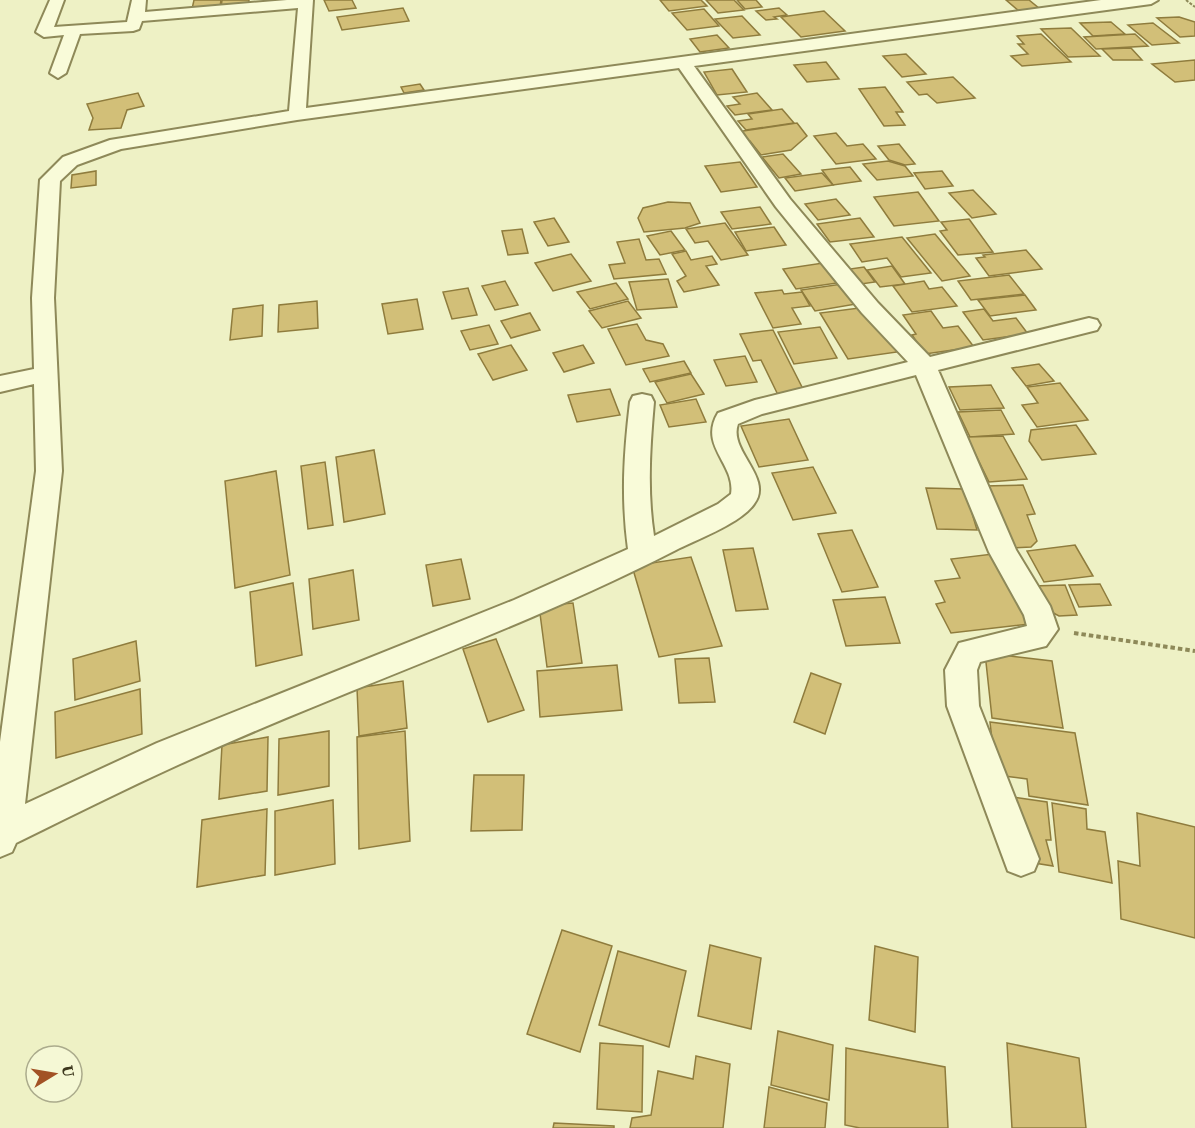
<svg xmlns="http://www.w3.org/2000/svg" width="1195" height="1128" font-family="'Source Serif 4',serif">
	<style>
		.building { fill: #d2bf78; stroke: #8f7c3d; stroke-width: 1.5 }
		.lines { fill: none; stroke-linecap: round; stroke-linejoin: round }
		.street-casing { stroke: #8e8959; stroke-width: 4 }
		.path-far1 { stroke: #8e8959; stroke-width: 2; stroke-dasharray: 3 1.5; stroke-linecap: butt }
		.path { stroke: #8e8959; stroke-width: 4; stroke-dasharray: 4.5 3; stroke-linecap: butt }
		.street { fill: #f9fbd9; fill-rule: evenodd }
	</style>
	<rect width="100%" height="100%" fill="#eef1c5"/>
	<!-- building -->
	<g class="building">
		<polygon points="194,0 221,0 220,7 192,9"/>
		<polygon points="222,0 249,0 248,6 221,8"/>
		<polygon points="324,0 352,0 356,8 329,11"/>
		<polygon points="660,0 701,0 707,6 669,11"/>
		<polygon points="706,0 734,0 744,10 718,13"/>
		<polygon points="737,0 756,0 762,7 745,9"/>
		<polygon points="1006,0 1029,0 1040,9 1019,11"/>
		<polygon points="403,8 409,21 342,30 337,17"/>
		<polygon points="779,8 787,15 774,17 777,19 766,20 756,11"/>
		<polygon points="704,9 719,26 687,30 672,13"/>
		<polygon points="824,11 845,31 801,37 781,17"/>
		<polygon points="742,16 760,35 733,38 715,19"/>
		<polygon points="1179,17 1195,22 1195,36 1180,37 1157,18"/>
		<polygon points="1111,22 1125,34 1093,36 1080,23"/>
		<polygon points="1153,23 1179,43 1152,45 1128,25"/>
		<polygon points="1071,28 1100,56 1068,57 1041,29"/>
		<polygon points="1041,34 1071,62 1022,66 1011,56 1028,54 1018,44 1024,44 1017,36"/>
		<polygon points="1135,34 1148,46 1096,49 1084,37"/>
		<polygon points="717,35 729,48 700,52 690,39"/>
		<polygon points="1131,48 1142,60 1113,60 1102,49"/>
		<polygon points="906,54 926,74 902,77 883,56"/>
		<polygon points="1195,60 1195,80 1175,82 1152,64"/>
		<polygon points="826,62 839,79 807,82 794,65"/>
		<polygon points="732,69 747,92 717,95 704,72"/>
		<polygon points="953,77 975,98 937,103 927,94 919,95 907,82"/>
		<polygon points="420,84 424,90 404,93 401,87"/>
		<polygon points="885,87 903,112 896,112 905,125 884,126 859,89"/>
		<polygon points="138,93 144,106 127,110 121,128 89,130 93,118 87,104"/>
		<polygon points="757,93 772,110 735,115 727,106 740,104 733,97"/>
		<polygon points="782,109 794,123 746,130 738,121 752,119 748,114"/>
		<polygon points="797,123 807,136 791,150 761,155 750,141 744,142 736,132"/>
		<polygon points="836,133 847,146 863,144 876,159 836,164 814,136"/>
		<polygon points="899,144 915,164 905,165 889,160 878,146"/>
		<polygon points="783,154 801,174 779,178 762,157"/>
		<polygon points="888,161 905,166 913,176 877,180 863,164"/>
		<polygon points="740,162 757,187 721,192 705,166"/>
		<polygon points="850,167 861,181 833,185 822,170"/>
		<polygon points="96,171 96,185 71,188 72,175"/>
		<polygon points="942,171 953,186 925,189 914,173"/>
		<polygon points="822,173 833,185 795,191 785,178"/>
		<polygon points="973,190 996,214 972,218 949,193"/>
		<polygon points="918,192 939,221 894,226 874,197"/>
		<polygon points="836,199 850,215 818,220 805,204"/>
		<polygon points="668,202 690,203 700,223 685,228 644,232 638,218 643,208"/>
		<polygon points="760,207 771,224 732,229 721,212"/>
		<polygon points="554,218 569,242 548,246 534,222"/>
		<polygon points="860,218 874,237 830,242 817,224"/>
		<polygon points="969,219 993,252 958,255 940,231 947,230 941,222"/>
		<polygon points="725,223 748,255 721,260 708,241 695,243 686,229"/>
		<polygon points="774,227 786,245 746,251 735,232"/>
		<polygon points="522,229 528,253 508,255 502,231"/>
		<polygon points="671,231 685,250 660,255 647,236"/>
		<polygon points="935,234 970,276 942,281 907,238"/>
		<polygon points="902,237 931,273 901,277 887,258 862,262 850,244"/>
		<polygon points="639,239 646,260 659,259 666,274 614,279 609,265 625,263 617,242"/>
		<polygon points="1026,250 1042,269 989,276 976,258 985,257 983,255"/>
		<polygon points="686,251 691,260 712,256 717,264 706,266 719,285 684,292 677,281 686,276 672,254"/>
		<polygon points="571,254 591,281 553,291 535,263"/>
		<polygon points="823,263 837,283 796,289 783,269"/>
		<polygon points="892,266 905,284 880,287 867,270"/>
		<polygon points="864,267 875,282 854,285 843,270"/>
		<polygon points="1009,275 1024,294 971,300 958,281"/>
		<polygon points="668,279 677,307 637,310 629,282"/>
		<polygon points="505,281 518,305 495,310 482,286"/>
		<polygon points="924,281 929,289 942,287 957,306 912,312 893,286"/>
		<polygon points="616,283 628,299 590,309 577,292"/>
		<polygon points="842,284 856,304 815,311 801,290"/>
		<polygon points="468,288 477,315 452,319 443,292"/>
		<polygon points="782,290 784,294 802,292 810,306 792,308 801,324 773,328 755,293"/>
		<polygon points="1025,295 1036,310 990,316 978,300"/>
		<polygon points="417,299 423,329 388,334 382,304"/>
		<polygon points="317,301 318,328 278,332 279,305"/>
		<polygon points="628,301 641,318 602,328 589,311"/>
		<polygon points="263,305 262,336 230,340 233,309"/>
		<polygon points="867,307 897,352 848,359 820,313"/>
		<polygon points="984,309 993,321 1016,318 1028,334 983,340 963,312"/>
		<polygon points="931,311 943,328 958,326 974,347 925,354 912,335 916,334 903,315"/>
		<polygon points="530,313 540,330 511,338 501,321"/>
		<polygon points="637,324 646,340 663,344 669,356 626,365 608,329"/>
		<polygon points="489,325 498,344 470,350 461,331"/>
		<polygon points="820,327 837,358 794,364 778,332"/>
		<polygon points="773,330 805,393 779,397 761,360 753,361 740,334"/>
		<polygon points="511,345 527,370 493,380 478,354"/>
		<polygon points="583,345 594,363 564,372 553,353"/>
		<polygon points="745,356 757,382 726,386 714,360"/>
		<polygon points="684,361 691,373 650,382 643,369"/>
		<polygon points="1039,364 1054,381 1026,386 1012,368"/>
		<polygon points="691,374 704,394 667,403 655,382"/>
		<polygon points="1060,383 1088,420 1037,427 1022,405 1038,403 1027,387"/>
		<polygon points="991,385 1004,408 960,410 949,387"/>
		<polygon points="610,389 620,415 577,422 568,395"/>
		<polygon points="696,399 706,422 669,427 660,405"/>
		<polygon points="1001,410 1014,434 970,437 958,412"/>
		<polygon points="789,419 808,460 759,467 741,426"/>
		<polygon points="1076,425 1096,454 1042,460 1029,441 1031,430"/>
		<polygon points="1003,436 1027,479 989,482 967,437"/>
		<polygon points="374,450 385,514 344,522 336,457"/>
		<polygon points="325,462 333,525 308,529 301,466"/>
		<polygon points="813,467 836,513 793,520 772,473"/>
		<polygon points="276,471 290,575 235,588 225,481"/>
		<polygon points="1023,485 1035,514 1027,515 1037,541 1031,547 1012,548 984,486"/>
		<polygon points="926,488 965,489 977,530 937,529"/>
		<polygon points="852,530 878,587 842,592 818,534"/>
		<polygon points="1075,545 1093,576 1044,582 1027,551"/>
		<polygon points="753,548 768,609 736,611 723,550"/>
		<polygon points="993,554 1030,624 951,633 936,604 945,602 935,581 960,578 951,559"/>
		<polygon points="691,557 722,646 659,657 632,566"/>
		<polygon points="461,559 470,599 433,606 426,565"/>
		<polygon points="353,570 359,620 313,629 309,579"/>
		<polygon points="293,583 302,655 256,666 250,592"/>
		<polygon points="1100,584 1111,605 1079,607 1069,585"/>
		<polygon points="1065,585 1077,615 1059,616 1042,607 1033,586"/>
		<polygon points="885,597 900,643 846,646 833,600"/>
		<polygon points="573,603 582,663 547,667 539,606"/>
		<polygon points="496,639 524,710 488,722 463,649"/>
		<polygon points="136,641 140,681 75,700 73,659"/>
		<polygon points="985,653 1052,661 1063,728 992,718"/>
		<polygon points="709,658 715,702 679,703 675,659"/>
		<polygon points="617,665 622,710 540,717 537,671"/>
		<polygon points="811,673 841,684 825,734 794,722"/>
		<polygon points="403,681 407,728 359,736 357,688"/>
		<polygon points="140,689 142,734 56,758 55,712"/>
		<polygon points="990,722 1075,733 1088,805 1029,796 1027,779 996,775"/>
		<polygon points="329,731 329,786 278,795 279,739"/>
		<polygon points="405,731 410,841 359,849 357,737"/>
		<polygon points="268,737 267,791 219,799 222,745"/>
		<polygon points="474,775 524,775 522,830 471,831"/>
		<polygon points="1006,796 1047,802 1051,840 1046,840 1053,866 1028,862"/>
		<polygon points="333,800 335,864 275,875 275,811"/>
		<polygon points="1052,803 1086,809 1087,829 1105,832 1112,883 1059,872"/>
		<polygon points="267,809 265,875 197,887 202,820"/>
		<polygon points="1137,813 1195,827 1195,938 1121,919 1118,861 1140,866"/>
		<polygon points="562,930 612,946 580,1052 527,1034"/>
		<polygon points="710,945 761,958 751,1029 698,1016"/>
		<polygon points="875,946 918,957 915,1032 869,1020"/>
		<polygon points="618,951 686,971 669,1047 599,1025"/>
		<polygon points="778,1031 833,1045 829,1100 771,1085"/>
		<polygon points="600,1043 643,1046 642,1112 597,1109"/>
		<polygon points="1007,1043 1079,1058 1086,1128 1012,1128"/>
		<polygon points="846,1048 945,1067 948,1128 860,1128 845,1125"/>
		<polygon points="696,1056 730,1064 723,1128 630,1128 632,1118 651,1115 658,1071 693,1079"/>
		<polygon points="769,1087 827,1103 825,1128 764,1128"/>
		<polygon points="554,1123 614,1126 614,1128 553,1128"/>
	</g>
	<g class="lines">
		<defs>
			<path id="street" d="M50,0H64L54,27L127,22L132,0H146L145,12L287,0H313L306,108L1101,0H1158L1151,4L694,66L790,199L878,303L930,357L1089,318L1097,320L1100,325L1097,330L938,370L1016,550L1050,606L1058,629L1046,646L980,662L977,670L979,706L1039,859L1034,871L1021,876L1008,871L947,706L945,670L959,643L1027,626L1024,615L989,552L916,375L762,414L738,424C728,451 774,478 754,504C741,523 698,539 676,550C516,632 344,689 180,764C125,789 71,816 16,843L12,852L0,857V742L36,471L34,384L0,392V376L34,369L32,298L40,180L63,157L110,140L289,111L298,8L142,21L139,29L133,31L80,34L66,73L58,78L50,73L64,35L44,37L36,32ZM679,68L776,207L862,313L908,362L755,400L718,413C698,446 736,464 731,494L718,504L654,536C647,491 650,447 654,402L651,396L642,394L633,396L630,402C624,453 621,497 628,549L514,600L157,743L25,804L62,471L54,298L60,181L77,165L121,149L297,120Z"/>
		</defs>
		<!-- street casing -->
		<use href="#street" class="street-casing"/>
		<!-- path-far1 -->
		<polyline class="path-far1" points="1186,0 1195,7"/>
		<!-- path -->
		<polyline class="path" points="1074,633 1195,651"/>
		<!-- street -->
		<use href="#street" class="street"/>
	</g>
	<!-- north arrow -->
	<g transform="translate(54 1074) rotate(79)"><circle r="28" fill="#f5f8d5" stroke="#abab8c" stroke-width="1.5"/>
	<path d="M0-4.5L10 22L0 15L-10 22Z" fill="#a25225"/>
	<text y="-9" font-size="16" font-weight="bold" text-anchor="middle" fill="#3d381e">U</text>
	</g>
</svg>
